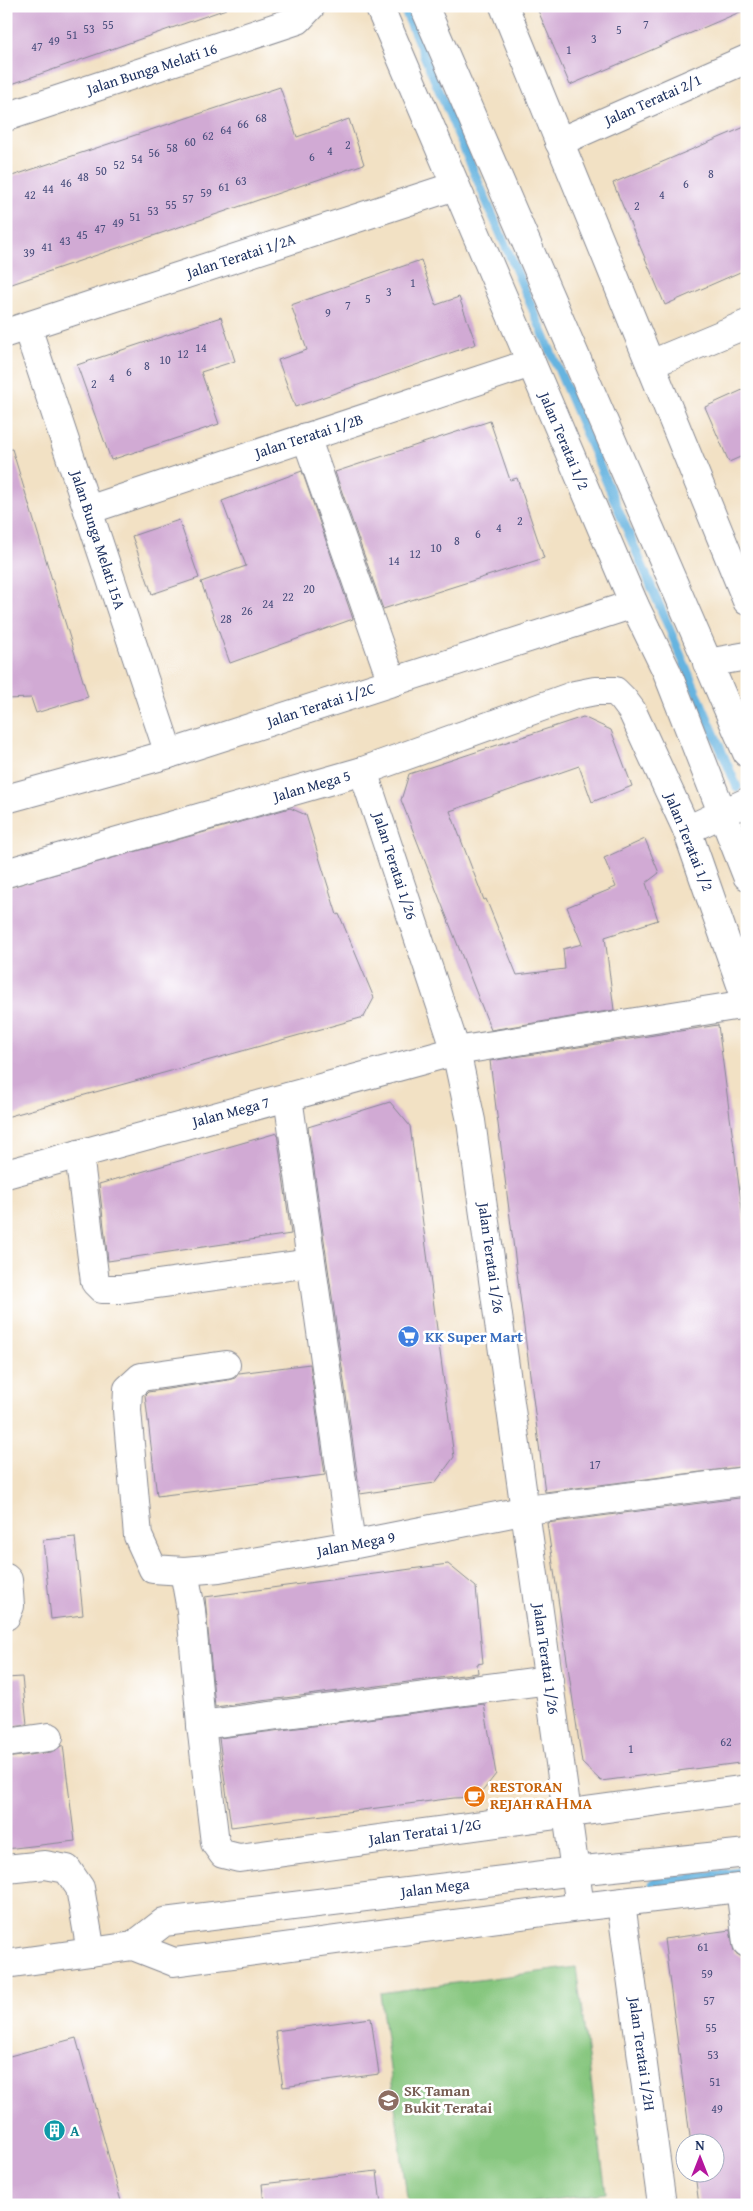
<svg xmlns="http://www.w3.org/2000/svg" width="753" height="2211" font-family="'Gentium Book Plus','Noto Serif SC',serif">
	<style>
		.green { fill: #86c67e; stroke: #507a6e }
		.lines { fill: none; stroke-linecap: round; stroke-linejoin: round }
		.stream { stroke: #66b4e0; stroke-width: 9 }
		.building { fill: #d1aad4 }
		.minor-casing { stroke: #868891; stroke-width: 30 }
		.major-casing { stroke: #868891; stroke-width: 30 }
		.minor { stroke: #fff; stroke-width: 28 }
		.major { stroke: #fff; stroke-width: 28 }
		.labels { text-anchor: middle; stroke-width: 5; stroke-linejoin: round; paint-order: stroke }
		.number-label { font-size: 12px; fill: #484e7c }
		.street-label { font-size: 15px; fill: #1b2f5e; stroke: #fff }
		.shop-label { font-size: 15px; font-weight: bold; fill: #366cbe; stroke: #fff; text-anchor: start }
		.food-label { font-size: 15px; font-weight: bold; fill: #c56008; stroke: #fff; text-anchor: start }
		.education-label { font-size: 15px; font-weight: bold; fill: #785e54; stroke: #fff; text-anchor: start }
		.culture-label { font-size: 15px; font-weight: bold; fill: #0d838f; stroke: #fff; text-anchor: start }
	</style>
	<rect width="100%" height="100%" fill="#fff"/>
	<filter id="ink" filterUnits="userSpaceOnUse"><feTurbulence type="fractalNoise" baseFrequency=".02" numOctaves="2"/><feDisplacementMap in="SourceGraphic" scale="10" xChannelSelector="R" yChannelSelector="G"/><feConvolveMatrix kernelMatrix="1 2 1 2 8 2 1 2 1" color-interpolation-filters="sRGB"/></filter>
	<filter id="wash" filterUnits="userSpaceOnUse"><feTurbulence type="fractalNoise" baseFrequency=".0096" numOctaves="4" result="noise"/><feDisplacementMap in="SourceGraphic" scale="20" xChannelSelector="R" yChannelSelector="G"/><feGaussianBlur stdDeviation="1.12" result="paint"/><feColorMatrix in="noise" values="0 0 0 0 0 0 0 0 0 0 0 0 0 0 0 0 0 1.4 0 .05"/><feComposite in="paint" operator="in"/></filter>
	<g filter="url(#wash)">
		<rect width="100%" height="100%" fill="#f2e1c4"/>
		<!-- green -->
		<polygon class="green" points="576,1967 606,2193 530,2203 529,2205 408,2205 380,1993"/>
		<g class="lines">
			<!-- stream -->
			<g class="stream">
				<polyline points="403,6 737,787"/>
				<polyline points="653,1883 747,1871"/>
			</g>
		</g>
		<g id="blocks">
			<!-- building -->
			<g class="building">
				<polygon points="6,6 225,6 226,9 6,86"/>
				<polygon points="536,6 747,6 747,9 570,85"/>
				<polygon points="280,87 297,137 349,119 364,164 6,286 6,178"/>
				<polygon points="747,126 747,269 665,305 613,183"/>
				<polygon points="421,260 436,305 459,297 476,344 295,407 278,360 307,350 291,305"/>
				<polygon points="221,317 235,361 201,372 219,424 111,460 77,365"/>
				<polygon points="747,388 747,454 729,462 705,407"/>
				<polygon points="490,421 510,480 517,478 544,558 383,609 335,472"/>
				<polygon points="12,449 88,697 36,713 31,698 6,699 6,450"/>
				<polygon points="302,471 353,619 230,663 201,582 246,566 222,501"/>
				<polygon points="179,520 199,578 152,594 132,536"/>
				<polygon points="583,717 611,730 632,786 592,802 579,766 450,811 484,900 486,899 517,975 565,969 563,949 582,944 567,907 616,887 604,858 645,839 659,873 646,883 658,920 605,937 614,1010 491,1030 401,800 409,774"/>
				<polygon points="290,808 306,815 337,915 339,914 374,998 364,1017 6,1117 6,888"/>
				<polygon points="718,1025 747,1247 747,1466 545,1492 490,1061"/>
				<polygon points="390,1102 410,1126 454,1457 435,1483 360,1494 308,1127"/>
				<polygon points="277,1133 291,1234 108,1261 99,1184"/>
				<polygon points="310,1364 325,1475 157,1496 145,1395 148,1392 228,1380 235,1378 239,1373"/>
				<polygon points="747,1497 747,1762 601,1781 582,1763 547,1523"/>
				<polygon points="75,1537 83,1615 51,1619 43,1540"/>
				<polygon points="448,1564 476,1587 483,1663 477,1664 478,1673 215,1707 205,1597"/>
				<polygon points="22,1677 27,1724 6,1727 6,1678"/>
				<polygon points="484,1704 496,1774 478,1797 454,1798 231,1827 219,1738"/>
				<polygon points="63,1745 75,1841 6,1849 6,1758 51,1752"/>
				<polygon points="730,1930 734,1952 743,1958 747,1985 747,2205 699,2205 695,2174 716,2174 716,2144 691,2144 664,1939"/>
				<polygon points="371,2018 379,2074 283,2087 275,2031"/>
				<polygon points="76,2038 122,2205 6,2205 6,2057"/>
				<polygon points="377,2171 381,2205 264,2205 262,2184"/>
			</g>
		</g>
	</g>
	<g filter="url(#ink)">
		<use href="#blocks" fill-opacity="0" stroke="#868891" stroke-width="1"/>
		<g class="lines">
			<defs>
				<g id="minor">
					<polyline points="504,6 747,601"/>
					<polyline points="6,117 298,20 311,6"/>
					<polyline points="559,142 747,59"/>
					<polyline points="27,327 169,754"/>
					<polyline points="6,333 455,186"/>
					<polyline points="651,364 747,324"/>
					<polyline points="306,437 392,682"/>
					<polyline points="88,510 531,363"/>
					<polyline points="707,663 747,656"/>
					<polyline points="363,771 456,1051 471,1121 580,1907"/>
					<polyline points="6,799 169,754 634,604"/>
					<polyline points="687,830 747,802"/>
					<polyline points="6,873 363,771 575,695 595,691 615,691 623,699 632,711 687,830 747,1002"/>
					<polyline points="288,1097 351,1545"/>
					<polyline points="79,1154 95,1282 102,1289 121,1289 311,1263"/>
					<polyline points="6,1174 456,1051 747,1004"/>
					<polyline points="226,1365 141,1377 128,1389 127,1410 138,1536 153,1569 184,1571 219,1568 351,1545 527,1510 747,1481"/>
					<polyline points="184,1571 191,1610 201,1725 215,1843 223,1854 239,1858 747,1789"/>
					<polyline points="6,1578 8,1580 10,1606 6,1616"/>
					<polyline points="201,1725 549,1680"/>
					<polyline points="6,1743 49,1737"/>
					<polyline points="6,1869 45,1865 67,1869 80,1888 91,1952"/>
					<polyline points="740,1888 747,1943"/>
					<polyline points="621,1903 662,2205"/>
					<polyline points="133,1946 164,1922 575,1871 747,1853"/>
					<polyline points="6,1964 133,1946 174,1962 580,1907 747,1887"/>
				</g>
				<g id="major">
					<polyline points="379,6 634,604 667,672 747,876"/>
					<polyline points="424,6 747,753"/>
				</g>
			</defs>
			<!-- minor casing -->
			<use href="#minor" class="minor-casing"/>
			<!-- major casing -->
			<use href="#major" class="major-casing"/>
			<!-- minor -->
			<use href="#minor" class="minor"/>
			<!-- major -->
			<use href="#major" class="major"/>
		</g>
	</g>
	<!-- icons -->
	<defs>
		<symbol id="supermarket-disc" viewBox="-11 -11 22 22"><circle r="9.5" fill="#3f7fe0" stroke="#fff"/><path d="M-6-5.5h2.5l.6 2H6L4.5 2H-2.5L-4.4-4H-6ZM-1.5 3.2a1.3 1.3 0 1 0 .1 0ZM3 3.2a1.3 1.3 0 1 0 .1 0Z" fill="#fff"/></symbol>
		<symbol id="cafe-disc" viewBox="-11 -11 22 22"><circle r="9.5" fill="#e8710a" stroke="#fff"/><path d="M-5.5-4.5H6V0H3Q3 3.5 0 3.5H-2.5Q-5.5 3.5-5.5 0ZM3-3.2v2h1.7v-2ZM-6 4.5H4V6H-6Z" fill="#fff"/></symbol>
		<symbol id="school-disc" viewBox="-11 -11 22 22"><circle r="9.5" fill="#8d6e63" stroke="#fff"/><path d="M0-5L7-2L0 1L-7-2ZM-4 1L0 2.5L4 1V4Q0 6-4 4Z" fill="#fff"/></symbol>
		<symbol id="building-disc" viewBox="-11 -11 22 22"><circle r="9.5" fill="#0f9aa8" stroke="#fff"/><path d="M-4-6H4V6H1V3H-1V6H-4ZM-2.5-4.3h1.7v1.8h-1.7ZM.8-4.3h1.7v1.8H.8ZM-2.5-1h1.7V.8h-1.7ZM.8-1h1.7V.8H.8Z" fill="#fff"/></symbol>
	</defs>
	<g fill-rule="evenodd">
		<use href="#supermarket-disc" x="396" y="1324" width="25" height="25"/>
		<use href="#cafe-disc" x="462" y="1784" width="25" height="25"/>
		<use href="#school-disc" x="376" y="2088" width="25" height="25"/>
		<use href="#building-disc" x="42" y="2118" width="25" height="25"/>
	</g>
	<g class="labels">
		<!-- number labels -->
		<g class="number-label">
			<text x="108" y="29">55</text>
			<text x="646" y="29">7</text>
			<text x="89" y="33">53</text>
			<text x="619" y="34">5</text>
			<text x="72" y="39">51</text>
			<text x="594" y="43">3</text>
			<text x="54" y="45">49</text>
			<text x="37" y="51">47</text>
			<text x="569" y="54">1</text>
			<text x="261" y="122">68</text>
			<text x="243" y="128">66</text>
			<text x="226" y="134">64</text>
			<text x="208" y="140">62</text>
			<text x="190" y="146">60</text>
			<text x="348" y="149">2</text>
			<text x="172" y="152">58</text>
			<text x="330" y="155">4</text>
			<text x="154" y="157">56</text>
			<text x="312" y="161">6</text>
			<text x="137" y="163">54</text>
			<text x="119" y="169">52</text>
			<text x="101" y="175">50</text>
			<text x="711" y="178">8</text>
			<text x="83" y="181">48</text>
			<text x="241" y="185">63</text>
			<text x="66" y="187">46</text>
			<text x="686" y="188">6</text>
			<text x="224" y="191">61</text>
			<text x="48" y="193">44</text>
			<text x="206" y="197">59</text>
			<text x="30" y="199">42</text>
			<text x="662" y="199">4</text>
			<text x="188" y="203">57</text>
			<text x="171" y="209">55</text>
			<text x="637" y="210">2</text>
			<text x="153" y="215">53</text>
			<text x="135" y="221">51</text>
			<text x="118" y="227">49</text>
			<text x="100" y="233">47</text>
			<text x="82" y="239">45</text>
			<text x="65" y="245">43</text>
			<text x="47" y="251">41</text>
			<text x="29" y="257">39</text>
			<text x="413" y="287">1</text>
			<text x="389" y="296">3</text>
			<text x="368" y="303">5</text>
			<text x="348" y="310">7</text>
			<text x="328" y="317">9</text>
			<text x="201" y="352">14</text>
			<text x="183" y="358">12</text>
			<text x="165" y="364">10</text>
			<text x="147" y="370">8</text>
			<text x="129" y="376">6</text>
			<text x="112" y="382">4</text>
			<text x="94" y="388">2</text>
			<text x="520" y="525">2</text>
			<text x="499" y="532">4</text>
			<text x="478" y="538">6</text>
			<text x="457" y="545">8</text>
			<text x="436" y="552">10</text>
			<text x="415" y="558">12</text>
			<text x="394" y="565">14</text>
			<text x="309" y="593">20</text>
			<text x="288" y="601">22</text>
			<text x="268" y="608">24</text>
			<text x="247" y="615">26</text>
			<text x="226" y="623">28</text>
			<text x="595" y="1469">17</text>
			<text x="726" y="1746">62</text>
			<text x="631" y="1753">1</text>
			<text x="703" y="1951">61</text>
			<text x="707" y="1978">59</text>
			<text x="709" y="2005">57</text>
			<text x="711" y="2032">55</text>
			<text x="713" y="2059">53</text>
			<text x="715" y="2086">51</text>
			<text x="717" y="2113">49</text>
		</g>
		<!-- street labels -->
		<g class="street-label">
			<text transform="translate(152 69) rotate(-18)" y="5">Jalan Bunga Melati 16</text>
			<text transform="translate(653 100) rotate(-24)" y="5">Jalan Teratai 2/1</text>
			<text transform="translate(241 256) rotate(-18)" y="5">Jalan Teratai 1/2A</text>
			<text transform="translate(309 436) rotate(-18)" y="5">Jalan Teratai 1/2B</text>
			<text transform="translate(564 441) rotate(67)" y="5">Jalan Teratai 1/2</text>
			<text transform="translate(98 540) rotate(72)" y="5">Jalan Bunga Melati 15A</text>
			<text transform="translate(321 705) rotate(-18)" y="5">Jalan Teratai 1/2C</text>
			<text transform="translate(312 786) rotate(-16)" y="5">Jalan Mega 5</text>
			<text transform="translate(689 842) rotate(68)" y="5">Jalan Teratai 1/2</text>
			<text transform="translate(395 866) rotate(72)" y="5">Jalan Teratai 1/26</text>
			<text transform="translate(231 1112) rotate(-15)" y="5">Jalan Mega 7</text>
			<text transform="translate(491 1258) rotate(82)" y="5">Jalan Teratai 1/26</text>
			<text transform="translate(356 1544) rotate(-11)" y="5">Jalan Mega 9</text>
			<text transform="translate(546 1659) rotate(82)" y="5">Jalan Teratai 1/26</text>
			<text transform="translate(425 1832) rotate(-8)" y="5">Jalan Teratai 1/2G</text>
			<text transform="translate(435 1888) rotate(-7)" y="5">Jalan Mega</text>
			<text transform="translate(642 2054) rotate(82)" y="5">Jalan Teratai 1/2H</text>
		</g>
		<!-- shop labels -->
		<g class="shop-label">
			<text x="425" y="1342">KK Super Mart</text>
		</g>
		<!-- food labels -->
		<g class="food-label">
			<text x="490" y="1792">RESTORAN<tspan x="490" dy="17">REJAH RAＨMA</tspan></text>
		</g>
		<!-- education labels -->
		<g class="education-label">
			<text x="404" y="2096">SK Taman<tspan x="404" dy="17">Bukit Teratai</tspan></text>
		</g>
		<!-- culture labels -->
		<g class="culture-label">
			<text x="70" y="2136">A</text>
		</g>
	</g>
	<!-- margin -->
	<rect width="753" height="2211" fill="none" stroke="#fff" stroke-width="25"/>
	<!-- north arrow -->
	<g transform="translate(700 2158)"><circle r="24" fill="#ffffff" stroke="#a4acbf"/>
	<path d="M0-4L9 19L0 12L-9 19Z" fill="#b5179e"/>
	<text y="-8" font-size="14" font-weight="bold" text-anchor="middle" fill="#1b2f5e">N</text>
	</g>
</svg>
